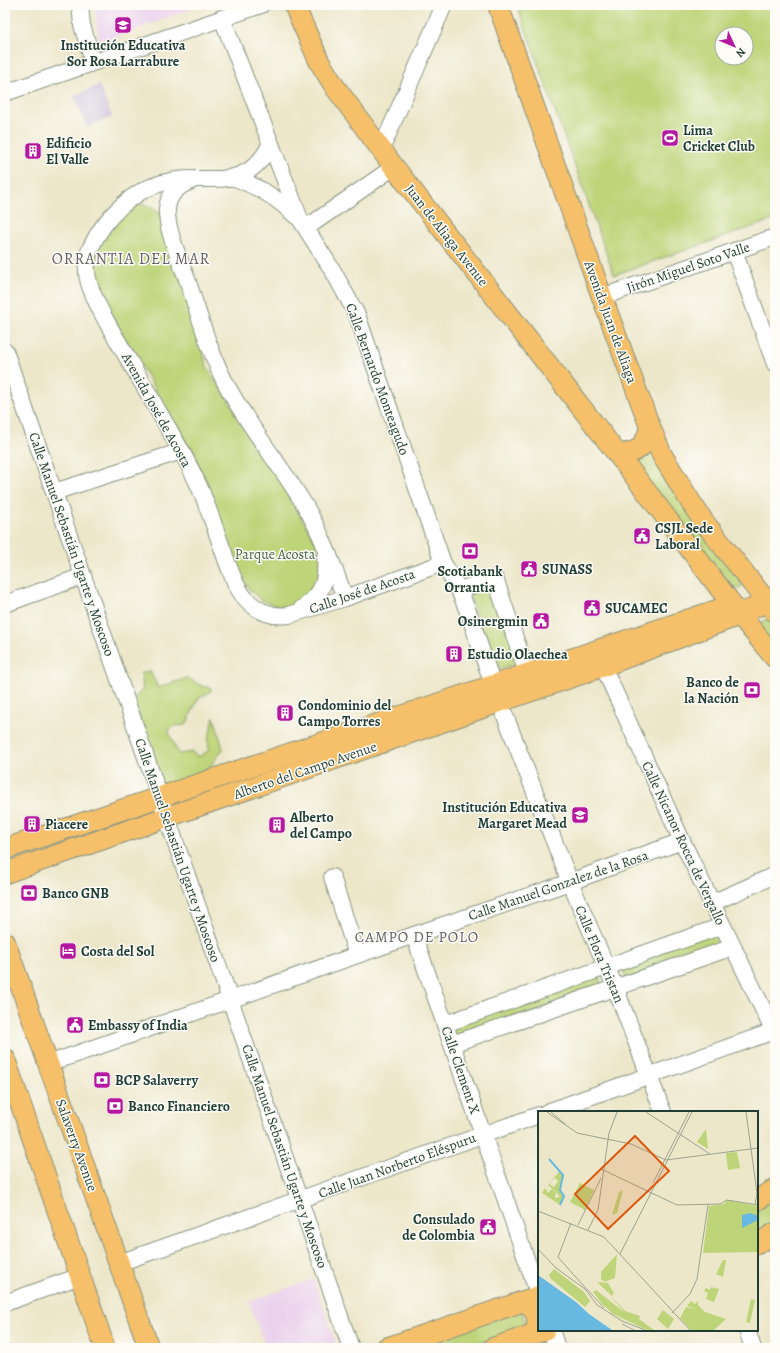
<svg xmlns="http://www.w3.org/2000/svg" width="780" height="1353" font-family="Alegreya,serif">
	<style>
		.built { fill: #ead1ec }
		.industrial { fill: #cabfd6 }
		.green { fill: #bed479; stroke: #6e8856; fill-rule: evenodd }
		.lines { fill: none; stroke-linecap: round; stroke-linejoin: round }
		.minor-casing { stroke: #86927f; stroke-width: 18 }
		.major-casing { stroke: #86927f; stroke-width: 22 }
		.minor { stroke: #fff; stroke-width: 16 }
		.major { stroke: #f6c06b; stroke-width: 20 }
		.labels { text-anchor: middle; stroke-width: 3; stroke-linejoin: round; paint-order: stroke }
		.poi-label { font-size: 14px; font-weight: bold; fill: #1f3d34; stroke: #fdfcf7; text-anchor: start }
		.street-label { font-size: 14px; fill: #1f3d34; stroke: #fdfcf7 }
		.park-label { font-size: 14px; fill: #476345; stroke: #fdfcf7 }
		.neighbourhood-label { font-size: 15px; letter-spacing: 1px; fill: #646068; stroke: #fdfcf7 }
		.quarter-label { font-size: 16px; letter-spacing: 1px; fill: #646068; stroke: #fdfcf7 }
		.inset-river { fill: none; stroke: #67b9e2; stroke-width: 2 }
		.inset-road { fill: none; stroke: #9ba38e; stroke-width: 1 }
		.view { fill: #de580e; fill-opacity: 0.15; stroke: #de580e; stroke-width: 2 }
		.inset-edge { fill: none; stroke: #1f3d34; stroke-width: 2 }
	</style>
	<rect width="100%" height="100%" fill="#fdfcf7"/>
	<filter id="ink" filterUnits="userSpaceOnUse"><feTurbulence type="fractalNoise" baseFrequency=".025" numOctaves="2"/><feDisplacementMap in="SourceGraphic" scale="8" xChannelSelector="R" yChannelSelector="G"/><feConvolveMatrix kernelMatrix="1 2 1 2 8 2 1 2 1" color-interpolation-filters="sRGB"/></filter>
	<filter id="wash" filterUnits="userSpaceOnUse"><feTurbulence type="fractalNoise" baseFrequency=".012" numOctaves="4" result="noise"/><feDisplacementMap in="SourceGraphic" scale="16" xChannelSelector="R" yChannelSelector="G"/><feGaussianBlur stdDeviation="0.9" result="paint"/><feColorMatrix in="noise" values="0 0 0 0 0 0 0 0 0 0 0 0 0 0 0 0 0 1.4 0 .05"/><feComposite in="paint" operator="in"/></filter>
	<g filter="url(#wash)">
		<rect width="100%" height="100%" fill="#ede7ca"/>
		<!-- built -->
		<g class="built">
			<polygon points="95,5 200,5 99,44"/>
			<polygon points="313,1279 336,1343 335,1346 329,1348 266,1348 249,1302"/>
		</g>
		<!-- industrial -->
		<polygon class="industrial" points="99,85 112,117 87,127 74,96"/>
		<!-- green -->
		<g class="green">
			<path d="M517,5H775V219L614,275ZM722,34H746V58H722Z"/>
			<polygon points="140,204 151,207 161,214 207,367 285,488 316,543 322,564 318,582 303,601 293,606 281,607 270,604 261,600 250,590 241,577 225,547 209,489 199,467 185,440 118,327 97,285 92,270 94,251 108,229 128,208"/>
			<polygon points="647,440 751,581 725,595 626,454"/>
			<polygon points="494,585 520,663 495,670 469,594"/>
			<polygon points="774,614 775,615 775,653 754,628"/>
			<polygon points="150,671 158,688 187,678 204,687 211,687 211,691 198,699 186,725 174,726 168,730 178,754 192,752 199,757 209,750 208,740 214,717 223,749 208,769 163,788 133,700 143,689 141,673"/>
			<polygon points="717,927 729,948 628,983 620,962"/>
			<polygon points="596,970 604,992 454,1043 445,1025"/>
			<polygon points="775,1198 775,1224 757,1236 757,1209"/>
			<polygon points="521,1310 527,1326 465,1348 412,1348"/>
		</g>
	</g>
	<g filter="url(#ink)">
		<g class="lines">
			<defs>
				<g id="minor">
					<polyline points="80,5 82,25 93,62"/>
					<polyline points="222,18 300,219 333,271 357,315 443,563 459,590 469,614 493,685 570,882 615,987 663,1112"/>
					<polyline points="5,93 261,5"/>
					<path d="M270,145C244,197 206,170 162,183C131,191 104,219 91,247C85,259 86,275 90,286C97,307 109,326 120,345C132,366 145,387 157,409C173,436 190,464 202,493C211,516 219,539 227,562C232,575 237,590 247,600C258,612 273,617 289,615L345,598L443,563"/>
					<polyline points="381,150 444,5"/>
					<path d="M235,178C260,188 276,197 296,216"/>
					<path d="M191,181C178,186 168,195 167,209C166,231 182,264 189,285C200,318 210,353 226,384C249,428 282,466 307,509C323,537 334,568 345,598"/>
					<polyline points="306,228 394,167"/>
					<polyline points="734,251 775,364"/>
					<polyline points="602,297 775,237"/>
					<polyline points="5,351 351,1348"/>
					<polyline points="54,492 182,451"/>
					<polyline points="459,590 495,578 527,673"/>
					<polyline points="5,604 83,576"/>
					<path d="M301,609C323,595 327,581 325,556"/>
					<polyline points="599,657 682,841 775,1034"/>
					<polyline points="332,877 357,955"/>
					<polyline points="712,903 775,875"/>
					<polyline points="414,935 539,1296"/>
					<polyline points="445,1024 722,926"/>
					<polyline points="452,1044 733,947"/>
					<polyline points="48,1064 414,935 570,882 682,841"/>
					<polyline points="547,1112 774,1031"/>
					<polyline points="119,1263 539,1115"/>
					<polyline points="5,1303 80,1276"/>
					<polyline points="551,1330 557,1348"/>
					<polyline points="747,1330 753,1348"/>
				</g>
				<g id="major">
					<polyline points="294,5 320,63 335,87 394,167 633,474 740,615 775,658"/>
					<polyline points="498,5 602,297 650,427 662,455 690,501 704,522 774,611"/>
					<path d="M617,454C638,454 645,447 650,427"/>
					<polyline points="5,849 720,609"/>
					<polyline points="5,873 604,666 740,615 775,597"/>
					<polyline points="5,942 149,1348"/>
					<polyline points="5,1059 105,1348"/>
					<polyline points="757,1200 775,1189"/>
					<polyline points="757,1244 775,1233"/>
					<path d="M524,1301C536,1308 540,1320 535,1333"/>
					<polyline points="386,1348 539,1296"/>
					<polyline points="493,1348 545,1330"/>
				</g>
			</defs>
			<!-- minor casing -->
			<use href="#minor" class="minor-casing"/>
			<!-- major casing -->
			<use href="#major" class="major-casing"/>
			<!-- minor -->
			<use href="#minor" class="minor"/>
			<!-- major -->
			<use href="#major" class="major"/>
		</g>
	</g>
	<!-- icons -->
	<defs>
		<symbol id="school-square" viewBox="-11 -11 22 22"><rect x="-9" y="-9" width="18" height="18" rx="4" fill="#b5179e" stroke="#fdfcf7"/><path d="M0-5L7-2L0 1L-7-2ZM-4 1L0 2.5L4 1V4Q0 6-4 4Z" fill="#fff"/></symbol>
		<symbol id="stadium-square" viewBox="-11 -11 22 22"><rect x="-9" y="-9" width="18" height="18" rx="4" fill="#b5179e" stroke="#fdfcf7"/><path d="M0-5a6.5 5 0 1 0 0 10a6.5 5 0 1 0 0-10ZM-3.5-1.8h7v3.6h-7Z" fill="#fff"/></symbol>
		<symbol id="building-square" viewBox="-11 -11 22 22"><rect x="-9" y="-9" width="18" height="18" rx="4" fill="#b5179e" stroke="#fdfcf7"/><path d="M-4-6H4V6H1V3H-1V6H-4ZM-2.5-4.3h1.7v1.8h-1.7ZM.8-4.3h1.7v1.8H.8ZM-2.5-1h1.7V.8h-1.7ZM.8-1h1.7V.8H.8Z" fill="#fff"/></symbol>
		<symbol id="civic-square" viewBox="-11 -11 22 22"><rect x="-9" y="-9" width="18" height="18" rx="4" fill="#b5179e" stroke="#fdfcf7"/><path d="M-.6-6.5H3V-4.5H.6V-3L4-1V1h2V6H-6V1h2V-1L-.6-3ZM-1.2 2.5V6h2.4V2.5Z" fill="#fff"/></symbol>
		<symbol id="bank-square" viewBox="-11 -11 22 22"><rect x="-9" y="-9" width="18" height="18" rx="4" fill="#b5179e" stroke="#fdfcf7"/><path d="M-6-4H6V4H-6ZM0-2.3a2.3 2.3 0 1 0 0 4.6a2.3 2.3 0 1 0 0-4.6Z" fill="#fff"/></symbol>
		<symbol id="hotel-square" viewBox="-11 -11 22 22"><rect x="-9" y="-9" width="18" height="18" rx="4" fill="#b5179e" stroke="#fdfcf7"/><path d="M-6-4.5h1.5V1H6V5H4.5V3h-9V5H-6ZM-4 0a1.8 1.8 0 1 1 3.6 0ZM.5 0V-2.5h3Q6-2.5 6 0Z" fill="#fff"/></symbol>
	</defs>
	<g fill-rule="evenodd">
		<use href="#school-square" x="113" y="15" width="20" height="20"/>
		<use href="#stadium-square" x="660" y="128" width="20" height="20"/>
		<use href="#building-square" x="23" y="141" width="20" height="20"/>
		<use href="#civic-square" x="632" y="526" width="20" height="20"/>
		<use href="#bank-square" x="460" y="541" width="20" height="20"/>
		<use href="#civic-square" x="519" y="559" width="20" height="20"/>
		<use href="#civic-square" x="582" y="598" width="20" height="20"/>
		<use href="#civic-square" x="531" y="611" width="20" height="20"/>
		<use href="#building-square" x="444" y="644" width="20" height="20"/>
		<use href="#bank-square" x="742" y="680" width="20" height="20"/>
		<use href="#building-square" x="275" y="703" width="20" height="20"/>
		<use href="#school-square" x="570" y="805" width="20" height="20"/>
		<use href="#building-square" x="22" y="814" width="20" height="20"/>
		<use href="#building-square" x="267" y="815" width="20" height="20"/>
		<use href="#bank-square" x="19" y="883" width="20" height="20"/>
		<use href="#hotel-square" x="58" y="941" width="20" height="20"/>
		<use href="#civic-square" x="65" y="1015" width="20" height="20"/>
		<use href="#bank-square" x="92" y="1070" width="20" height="20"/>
		<use href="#bank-square" x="105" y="1096" width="20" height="20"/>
		<use href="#civic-square" x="478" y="1217" width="20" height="20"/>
	</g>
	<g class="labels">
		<!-- poi labels -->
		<g class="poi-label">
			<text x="123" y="50" text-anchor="middle">Institución Educativa<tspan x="123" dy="16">Sor Rosa Larrabure</tspan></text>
			<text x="683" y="135">Lima<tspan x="683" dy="16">Cricket Club</tspan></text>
			<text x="46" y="148">Edificio<tspan x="46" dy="16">El Valle</tspan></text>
			<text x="655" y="533">CSJL Sede<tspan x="655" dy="16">Laboral</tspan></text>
			<text x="542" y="574">SUNASS</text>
			<text x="470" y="576" text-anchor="middle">Scotiabank<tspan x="470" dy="16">Orrantia</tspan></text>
			<text x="605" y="613">SUCAMEC</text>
			<text x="528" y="626" text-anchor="end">Osinergmin</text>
			<text x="467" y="659">Estudio Olaechea</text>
			<text x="739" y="687" text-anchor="end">Banco de<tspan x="739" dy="16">la Nación</tspan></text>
			<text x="298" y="710">Condominio del<tspan x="298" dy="16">Campo Torres</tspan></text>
			<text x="567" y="812" text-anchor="end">Institución Educativa<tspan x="567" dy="16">Margaret Mead</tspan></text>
			<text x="290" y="822">Alberto<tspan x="290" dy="16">del Campo</tspan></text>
			<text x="45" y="829">Piacere</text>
			<text x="42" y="898">Banco GNB</text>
			<text x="81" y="956">Costa del Sol</text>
			<text x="88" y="1030">Embassy of India</text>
			<text x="115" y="1085">BCP Salaverry</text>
			<text x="128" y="1111">Banco Financiero</text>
			<text x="475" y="1224" text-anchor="end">Consulado<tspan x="475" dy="16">de Colombia</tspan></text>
		</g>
		<!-- street labels -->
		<g class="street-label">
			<text transform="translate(447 235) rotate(52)" y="5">Juan de Aliaga Avenue</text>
			<text transform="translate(688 267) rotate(-19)" y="5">Jirón Miguel Soto Valle</text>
			<text transform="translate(611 322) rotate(70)" y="5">Avenida Juan de Aliaga</text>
			<text transform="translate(378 379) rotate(70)" y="5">Calle Bernardo Monteagudo</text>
			<text transform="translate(157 410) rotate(61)" y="5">Avenida José de Acosta</text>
			<text transform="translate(72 544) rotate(71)" y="5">Calle Manuel Sebastián Ugarte y Moscoso</text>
			<text transform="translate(362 591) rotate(-19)" y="5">Calle José de Acosta</text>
			<text transform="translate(305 770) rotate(-19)" y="5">Alberto del Campo Avenue</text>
			<text transform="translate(684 843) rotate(65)" y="5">Calle Nicanor Rocca de Vergallo</text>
			<text transform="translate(178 850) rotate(71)" y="5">Calle Manuel Sebastián Ugarte y Moscoso</text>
			<text transform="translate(558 885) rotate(-19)" y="5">Calle Manuel Gonzalez de la Rosa</text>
			<text transform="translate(600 954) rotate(67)" y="5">Calle Flora Tristan</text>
			<text transform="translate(461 1070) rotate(71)" y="5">Calle Clement X</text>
			<text transform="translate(77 1145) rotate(70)" y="5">Salaverry Avenue</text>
			<text transform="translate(285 1156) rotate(71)" y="5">Calle Manuel Sebastián Ugarte y Moscoso</text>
			<text transform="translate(397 1165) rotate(-20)" y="5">Calle Juan Norberto Eléspuru</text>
		</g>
		<!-- park labels -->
		<g class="park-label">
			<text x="275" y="559">Parque Acosta</text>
		</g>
		<!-- neighbourhood labels -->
		<g class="neighbourhood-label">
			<text x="417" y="942">CAMPO DE POLO</text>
		</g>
		<!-- quarter labels -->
		<g class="quarter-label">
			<text x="131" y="264">ORRANTIA DEL MAR</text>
		</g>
	</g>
	<!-- overview -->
	<g transform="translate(538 1111)">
		<rect width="220" height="220" fill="#ede7ca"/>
		<path d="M168,18L170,38L159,31ZM199,41L202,57L190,59L188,42ZM21,61L26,64L22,79L27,85L22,94L4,82L7,77L10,82L14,78L18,82L17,87L22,86L19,82L10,74L13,71L12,74L16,76L20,70L17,67L13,70ZM42,72L56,79L47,99L32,91ZM85,79L79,102L74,104L81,81ZM189,89L220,95V141L165,142L171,95L186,93ZM79,143L77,167L67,171L63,168V161ZM185,149H188L185,166L178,163ZM16,158L46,181L52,190L47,196L13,168L11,164ZM59,171L70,172L76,182L74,185ZM173,176L181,178L176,191L168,188L170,182L166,180L168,177L172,179ZM58,179L86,201L72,184L87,200L102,205L101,208L116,219H109L75,203L64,193L55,181ZM213,188L217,189L212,212L208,211ZM153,190L157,193L160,190V194L167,201L188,208L176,219H153L142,207L148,196L158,198L149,195ZM125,199L136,208L130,218L119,208Z" fill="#bed479"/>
		<path d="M212,102L220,105V109L204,117V104ZM0,164L38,191L51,203L74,219H0Z" fill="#67b9e2"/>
		<path class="inset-river" d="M11,48L25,64L22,79L26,85L22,94"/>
		<path class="inset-road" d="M9,1L39,22L93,33L128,49L220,37M13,1L27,13M108,1L172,43M208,1L219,82L217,94M63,58L139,94L182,93L189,89L220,94M115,72L151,1M0,100L66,126L152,219M33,112L20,146L35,163M40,114L63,67M50,119L60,99L71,22L79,1M0,138L18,157L47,178L59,194L84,210L107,219M82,143L154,1M35,163L66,197M134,202L152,183L159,168L170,94M84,213L96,219"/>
		<path class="view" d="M97,25L131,60L70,118L37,83Z"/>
		<rect width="220" height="220" class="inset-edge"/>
	</g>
	<!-- margin -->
	<rect width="780" height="1353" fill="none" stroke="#fdfcf7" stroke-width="20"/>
	<!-- north arrow -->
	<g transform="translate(734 46) rotate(134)"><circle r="19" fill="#fdfcf7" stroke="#a4b0a9"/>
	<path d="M0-3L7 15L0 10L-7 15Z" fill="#b5179e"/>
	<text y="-6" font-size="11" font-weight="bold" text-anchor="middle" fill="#1f3d34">N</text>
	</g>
</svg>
